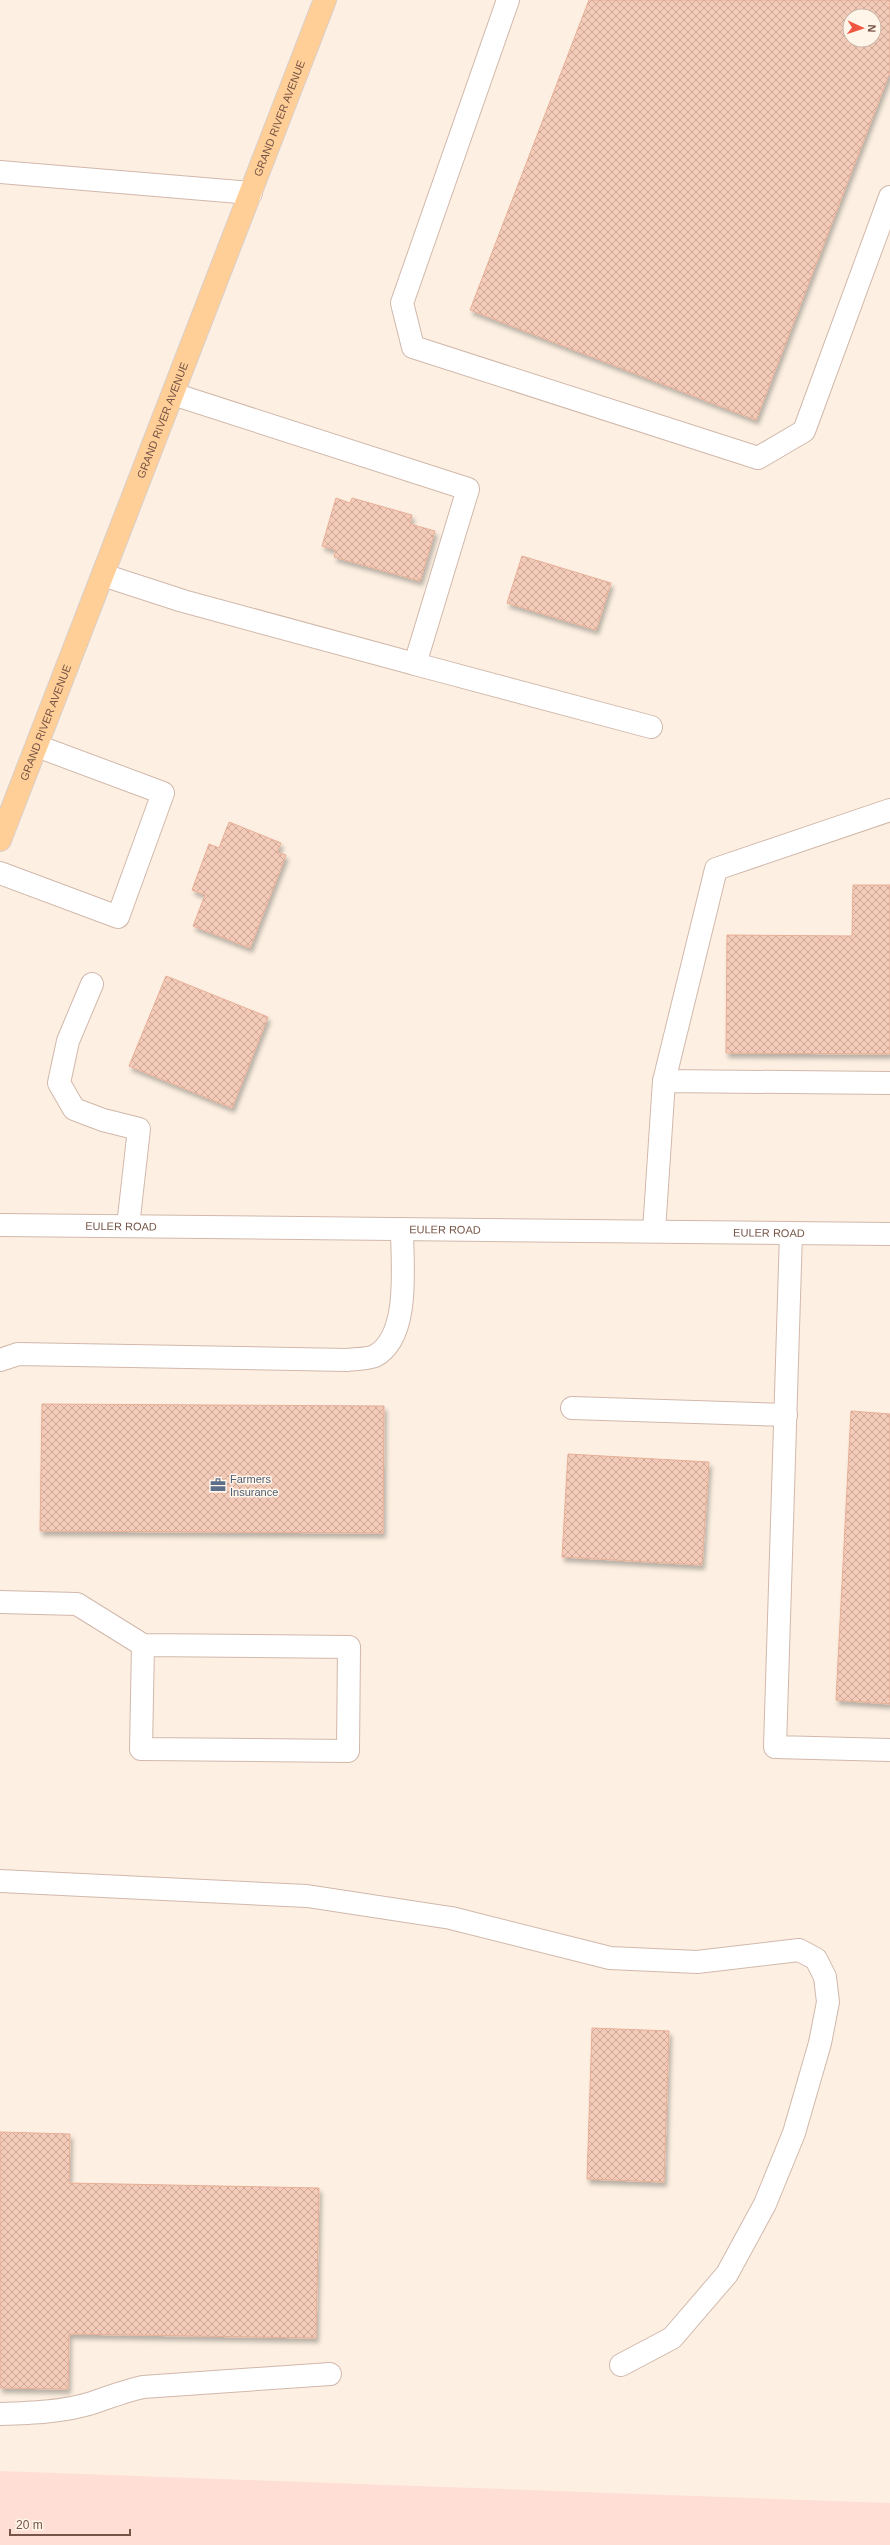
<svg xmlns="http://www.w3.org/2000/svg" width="890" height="2545" font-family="Arial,sans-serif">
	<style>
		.commercial { fill: #ffded5 }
		.building { fill: url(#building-cross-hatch); stroke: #e8af97; fill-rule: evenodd; filter: url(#shadow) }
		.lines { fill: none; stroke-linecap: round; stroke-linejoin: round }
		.minor-casing { stroke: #d1b8ab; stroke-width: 24 }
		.major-casing { stroke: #d9cfcb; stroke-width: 24 }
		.minor { stroke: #fff; stroke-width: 22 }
		.major { stroke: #ffcf97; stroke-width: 22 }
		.labels { text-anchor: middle; stroke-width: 3; stroke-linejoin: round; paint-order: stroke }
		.street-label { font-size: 11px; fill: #765447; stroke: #fff5e9 }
		.service-label { font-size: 11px; fill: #4e5e75; stroke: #fff5e9; text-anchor: start }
	</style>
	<defs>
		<pattern id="building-cross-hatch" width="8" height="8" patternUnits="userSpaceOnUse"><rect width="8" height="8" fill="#f4cbb8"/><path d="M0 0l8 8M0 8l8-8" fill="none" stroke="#caa797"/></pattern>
		<filter id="shadow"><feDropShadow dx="2.5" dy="4.5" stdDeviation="2" flood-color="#0004"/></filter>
	</defs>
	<rect width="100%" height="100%" fill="#fdf0e2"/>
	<!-- commercial -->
	<polygon class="commercial" points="0,2471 890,2503 890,2545 0,2545"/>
	<!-- building -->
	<g class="building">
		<path d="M589,0H890V72L756,420L470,310ZM850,16H874V40H850Z"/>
		<polygon points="336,498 350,503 352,498 412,515 410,524 435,531 420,581 334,557 336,550 322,546"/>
		<polygon points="522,556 611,583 596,630 507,603"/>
		<polygon points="229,822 281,843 277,852 286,855 250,948 193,926 205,895 192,890 209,844 219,848"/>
		<polygon points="853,885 890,885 890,1054 726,1053 727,935 852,936"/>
		<polygon points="166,976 268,1017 232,1108 129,1066"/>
		<polygon points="42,1404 384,1406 383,1533 40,1531"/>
		<polygon points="851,1411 890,1414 890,1704 836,1700"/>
		<polygon points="568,1454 709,1462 702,1565 562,1557"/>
		<polygon points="592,2028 669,2031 664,2182 587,2179"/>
		<polygon points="0,2132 70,2134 69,2183 319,2188 316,2338 69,2334 68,2389 0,2388"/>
	</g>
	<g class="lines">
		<defs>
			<g id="minor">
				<polyline points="508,0 402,303 413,347 758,458 804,431 890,197"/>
				<polyline points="0,172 251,193"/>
				<polyline points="103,575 183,601 415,664 468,489 173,394"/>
				<polyline points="415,664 651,727"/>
				<polyline points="0,873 118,917 163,793 37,746"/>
				<polyline points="92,984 68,1041 59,1083 74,1109 103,1120 139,1129 128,1226"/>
				<polyline points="664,1081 716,869 890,810"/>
				<path id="s1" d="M0,1225L890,1234"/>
				<polyline points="654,1231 664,1081 890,1083"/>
				<polyline points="791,1233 775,1747 890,1750"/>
				<path d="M0,1360L18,1354L347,1360C355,1359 368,1359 375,1356C411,1336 402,1264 402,1229"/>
				<polyline points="572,1408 786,1415"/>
				<polyline points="0,1602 77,1604 143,1645 349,1647 348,1751 141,1749 143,1645"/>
				<polyline points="0,1881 307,1896 451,1918 610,1958 697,1962 799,1950 816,1959 825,1977 828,2002 820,2043 794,2133 765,2204 727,2274 672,2338 621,2365"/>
				<path d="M0,2414C31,2413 63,2412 92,2403C109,2397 125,2391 143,2387L330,2374"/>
			</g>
			<g id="major">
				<path id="s2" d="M0,840L325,0"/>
			</g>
		</defs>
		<!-- minor casing -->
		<use href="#minor" class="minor-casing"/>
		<!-- major casing -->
		<use href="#major" class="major-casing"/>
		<!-- minor -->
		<use href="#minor" class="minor"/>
		<!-- major -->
		<use href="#major" class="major"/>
	</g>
	<!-- icons -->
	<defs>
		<symbol id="office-bare" viewBox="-9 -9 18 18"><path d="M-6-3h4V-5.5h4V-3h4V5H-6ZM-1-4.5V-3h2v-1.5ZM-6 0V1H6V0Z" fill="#5c6f8a" stroke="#fff5e9" stroke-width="2.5" paint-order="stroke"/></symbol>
	</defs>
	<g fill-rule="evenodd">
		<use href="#office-bare" x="207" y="1474" width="22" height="22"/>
	</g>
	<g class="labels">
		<!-- street labels -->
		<g class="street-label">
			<text dy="4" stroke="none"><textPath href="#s2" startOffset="774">GRAND RIVER AVENUE</textPath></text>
			<text dy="4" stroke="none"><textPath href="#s2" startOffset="450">GRAND RIVER AVENUE</textPath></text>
			<text dy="4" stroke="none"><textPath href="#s2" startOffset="126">GRAND RIVER AVENUE</textPath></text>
			<text dy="4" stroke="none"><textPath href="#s1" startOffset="121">EULER ROAD</textPath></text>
			<text dy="4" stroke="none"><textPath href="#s1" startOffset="445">EULER ROAD</textPath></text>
			<text dy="4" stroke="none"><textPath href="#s1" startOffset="769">EULER ROAD</textPath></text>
		</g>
		<!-- service labels -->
		<g class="service-label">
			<text x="230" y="1483">Farmers<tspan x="230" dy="13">Insurance</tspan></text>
		</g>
	</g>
	<!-- north arrow -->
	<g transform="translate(862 28) rotate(93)"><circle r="19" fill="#fff5e9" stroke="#c8b5a8"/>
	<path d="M0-3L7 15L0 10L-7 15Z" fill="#ef5740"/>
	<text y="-6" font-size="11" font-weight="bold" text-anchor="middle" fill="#765447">N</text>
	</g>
	<!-- scale -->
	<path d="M10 2529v6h120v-6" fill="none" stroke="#765447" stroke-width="2"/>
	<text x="16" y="2529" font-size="12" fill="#765447" stroke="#fff5e9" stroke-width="3" paint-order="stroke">20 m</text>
</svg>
